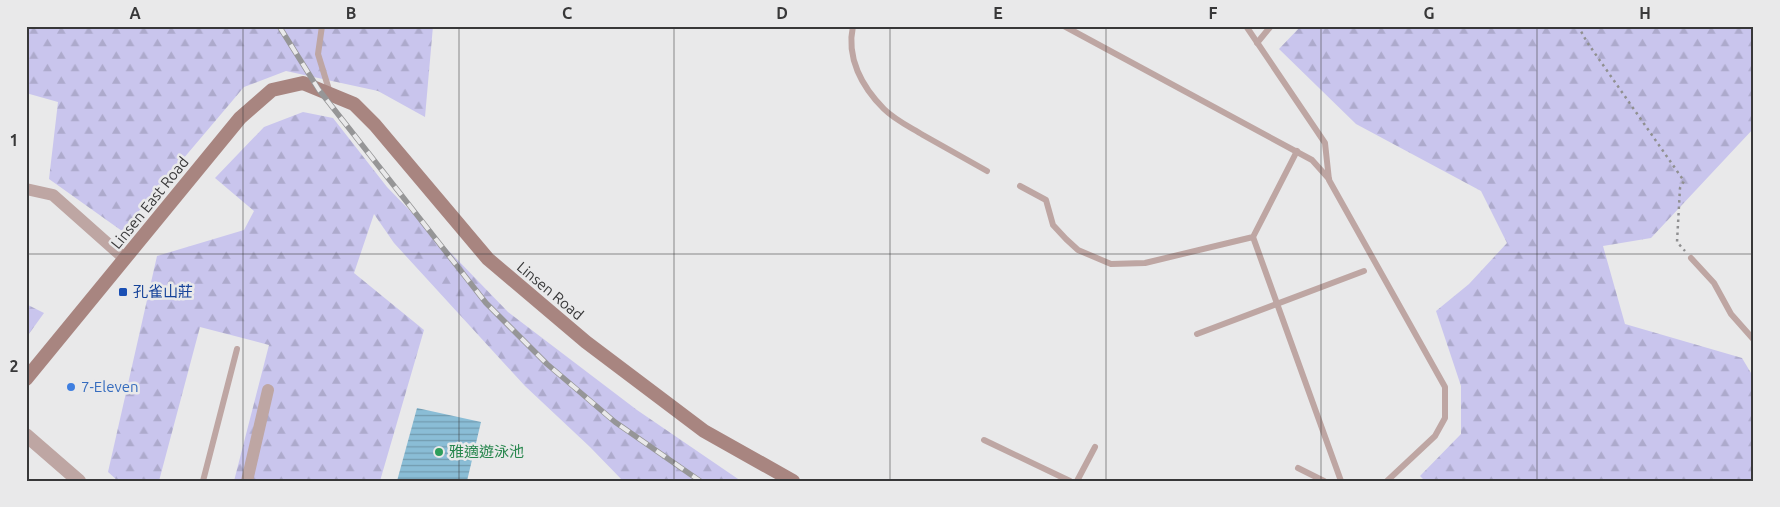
<svg xmlns="http://www.w3.org/2000/svg" width="1780" height="507" font-family="Ubuntu,'Noto Sans TC',sans-serif">
	<style>
		.forest { fill: url(#forest-firs) }
		.water { fill: url(#water-rules) }
		.lines { fill: none; stroke-linecap: round; stroke-linejoin: round }
		.path { stroke: #909091; stroke-width: 2.5; stroke-dasharray: 2.5 4; stroke-linecap: butt }
		.service { stroke: #bea6a3; stroke-width: 6 }
		.minor { stroke: #bea6a3; stroke-width: 12 }
		.tertiary { stroke: #bea6a3; stroke-width: 14 }
		.secondary { stroke: #a88580; stroke-width: 14 }
		.rail-casing { stroke: #969697; stroke-width: 5.5 }
		.rail { stroke: #e9e9ea; stroke-width: 4; stroke-dasharray: 11; stroke-linecap: butt }
		.grid { fill: none; stroke: #383839; stroke-width: 1; stroke-opacity: 0.55 }
		.transit-dot { fill: #1a4fb4; stroke: #e9e9ea; stroke-width: 2 }
		.shop-dot { fill: #3f7fe0; stroke: #e9e9ea; stroke-width: 2 }
		.leisure-dot { fill: #2e9e5b; stroke: #e9e9ea; stroke-width: 2 }
		.labels { text-anchor: middle; stroke-width: 5; stroke-linejoin: round; paint-order: stroke }
		.street-label { font-size: 15px; fill: #383839; stroke: #e9e9ea }
		.transit-label { font-size: 15px; fill: #164399; stroke: #e9e9ea; text-anchor: start }
		.shop-label { font-size: 15px; fill: #366cbe; stroke: #e9e9ea; text-anchor: start }
		.leisure-label { font-size: 15px; fill: #27864d; stroke: #e9e9ea; text-anchor: start }
		.neatline { fill: none; stroke: #383839; stroke-width: 2 }
		.grid-label { font-size: 16px; text-anchor: middle; font-weight: bold; fill: #383839 }
	</style>
	<defs>
		<pattern id="forest-firs" width="22" height="20" patternUnits="userSpaceOnUse" patternTransform="scale(1.25)"><rect width="22" height="20" fill="#c9c5ed"/><path d="M5 1l3.5 6h-7zM16 11l3.5 6h-7z" fill="#adaacc"/></pattern>
		<pattern id="water-rules" width="6" height="5" patternUnits="userSpaceOnUse" patternTransform="scale(1.25)"><rect width="6" height="5" fill="#8abdd6"/><path d="M0 2.5h6" fill="none" stroke="#729baf"/></pattern>
	</defs>
	<rect width="100%" height="100%" fill="#e9e9ea"/>
	<!-- forest -->
	<g class="forest">
		<polygon points="26,26 433,26 425,117 378,91 286,71 244,87 122,231 49,179 58,102 26,93"/>
		<polygon points="1301,26 1754,26 1754,128 1651,238 1603,246 1625,324 1742,358 1754,378 1754,481 1425,481 1420,476 1461,434 1461,386 1436,311 1469,284 1507,243 1481,191 1356,124 1279,49"/>
		<polygon points="303,112 333,118 387,187 508,312 637,410 741,481 623,481 590,447 525,386 394,243 374,214 354,273 424,330 380,481 234,481 269,345 200,327 159,481 118,481 108,472 157,256 244,230 254,211 215,178 264,127"/>
		<polygon points="26,304 44,313 26,338"/>
	</g>
	<!-- water -->
	<polygon class="water" points="417,408 481,422 467,481 397,481"/>
	<g class="lines">
		<!-- path -->
		<g class="path">
			<polyline points="529,26 530,29"/>
			<polyline points="1578,26 1587,42 1684,181 1680,188 1677,242 1685,251"/>
		</g>
		<!-- service -->
		<g class="service">
			<polyline points="322,26 318,54 330,93"/>
			<path d="M853,26C846,58 862,87 884,109C895,120 910,127 923,135C944,147 966,159 987,171"/>
			<polyline points="1064,26 1312,160 1329,179"/>
			<polyline points="1246,26 1325,143 1329,180 1445,387 1445,418 1435,436 1387,481"/>
			<polyline points="1257,43 1271,26"/>
			<polyline points="1020,186 1046,200 1053,225 1066,239 1078,250 1111,264 1145,263 1253,237 1297,151"/>
			<polyline points="1253,237 1341,481"/>
			<polyline points="1691,258 1714,283 1731,314 1754,340"/>
			<polyline points="1197,334 1364,271"/>
			<polyline points="984,440 1070,481"/>
			<polyline points="1298,468 1324,481"/>
			<polyline points="203,481 237,349"/>
			<polyline points="1077,481 1095,447"/>
		</g>
		<!-- minor -->
		<g class="minor">
			<polyline points="26,189 53,195 125,259"/>
			<polyline points="247,481 268,390"/>
		</g>
		<!-- tertiary -->
		<polyline class="tertiary" points="26,435 79,481"/>
		<!-- secondary -->
		<polyline class="secondary" points="26,379 240,118 272,90 303,83 354,104 375,125 488,259 586,342 704,431 793,481"/>
		<defs>
			<polyline id="rail" points="279,26 319,90 486,303 547,364 615,422 700,481"/>
		</defs>
		<!-- rail casing -->
		<use href="#rail" class="rail-casing"/>
		<!-- rail -->
		<use href="#rail" class="rail"/>
	</g>
	<!-- grid -->
	<path class="grid" d="M243,26V481M459,26V481M674,26V481M890,26V481M1106,26V481M1321,26V481M1537,26V481M26,254H1754"/>
	<!-- markers -->
	<rect class="transit-dot" x="118" y="287" width="10" height="10" rx="2.5"/>
	<circle class="shop-dot" cx="71" cy="387" r="5"/>
	<circle class="leisure-dot" cx="439" cy="452" r="5"/>
	<g class="labels">
		<!-- street labels -->
		<g class="street-label">
			<text transform="translate(150 203) rotate(-51)" y="5">Linsen East Road</text>
			<text transform="translate(550 291) rotate(40)" y="5">Linsen Road</text>
		</g>
		<!-- transit labels -->
		<g class="transit-label">
			<text x="133" y="297">孔雀山莊</text>
		</g>
		<!-- shop labels -->
		<g class="shop-label">
			<text x="81" y="392">7-Eleven</text>
		</g>
		<!-- leisure labels -->
		<g class="leisure-label">
			<text x="449" y="457">雅適遊泳池</text>
		</g>
	</g>
	<!-- border -->
	<rect width="1780" height="507" fill="none" stroke="#e9e9ea" stroke-width="55"/>
	<rect x="28" y="28" width="1724" height="452" class="neatline"/>
	<g class="grid-label">
		<text x="135" y="19">A</text>
		<text x="351" y="19">B</text>
		<text x="567" y="19">C</text>
		<text x="782" y="19">D</text>
		<text x="998" y="19">E</text>
		<text x="1213" y="19">F</text>
		<text x="1429" y="19">G</text>
		<text x="1645" y="19">H</text>
		<text x="14" y="146">1</text>
		<text x="14" y="372">2</text>
	</g>
</svg>
